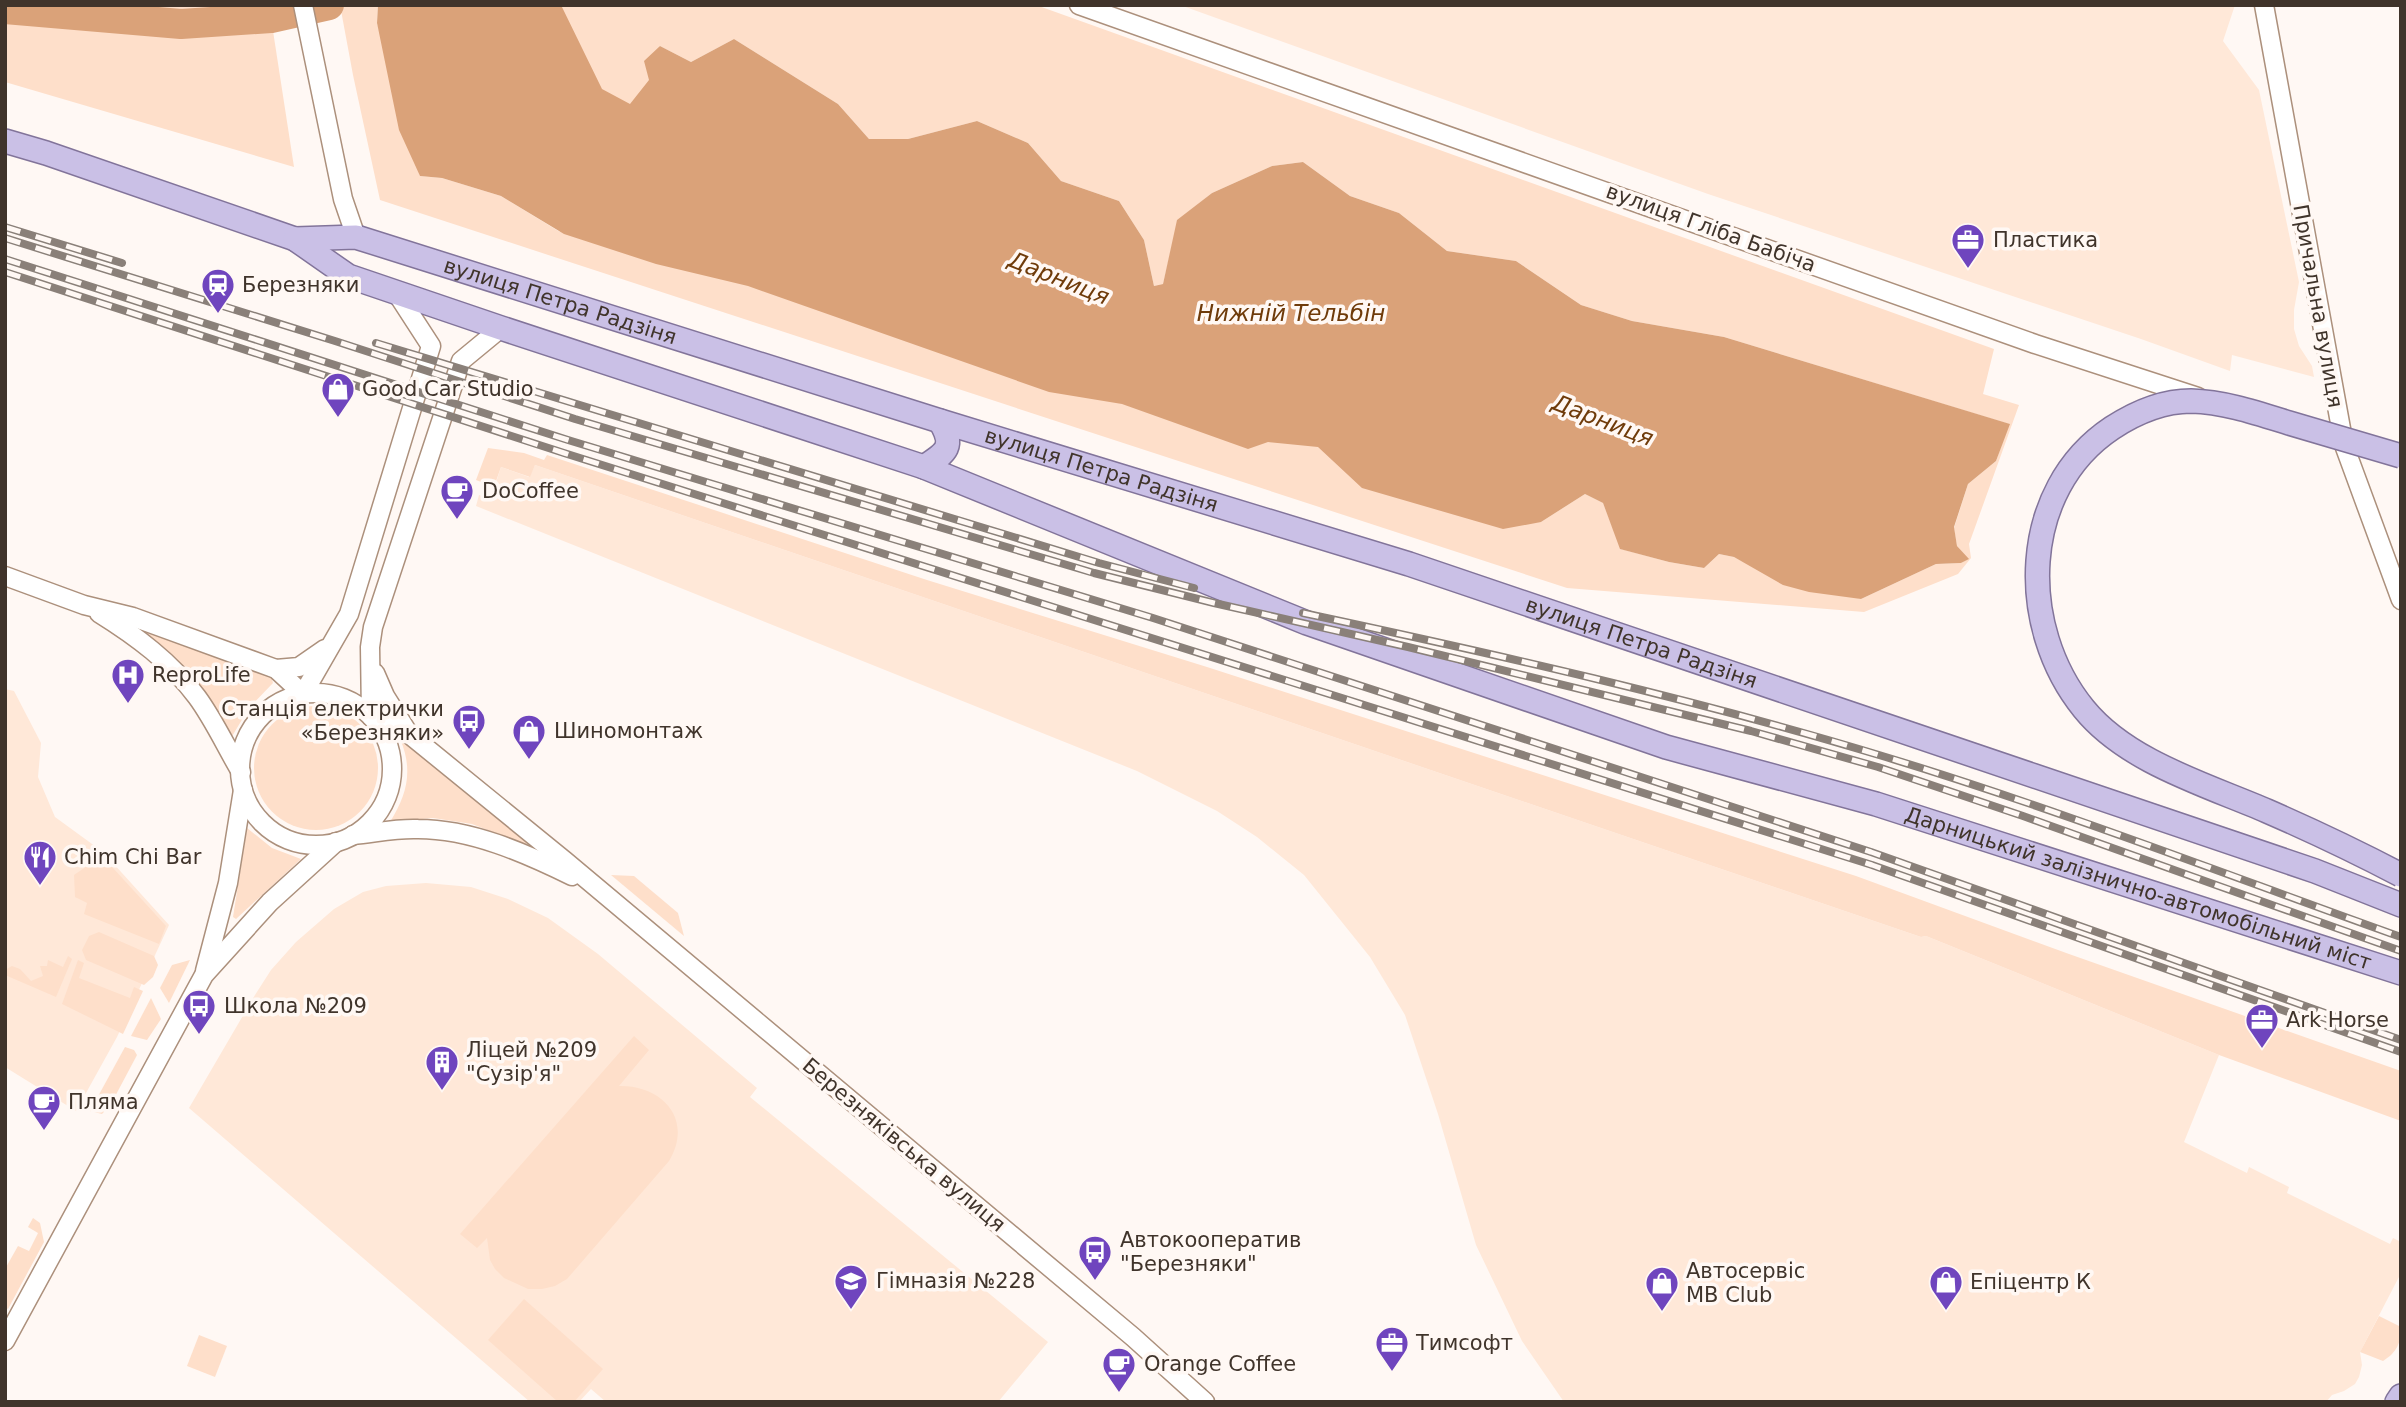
<svg xmlns="http://www.w3.org/2000/svg" width="2406" height="1407" font-family="'DejaVu Sans',sans-serif">
	<style>
		.built { fill: #ffe8d8 }
		.green { fill: #fedfca; fill-rule: evenodd }
		.water { fill: #daa279 }
		.lines { fill: none; stroke-linecap: round; stroke-linejoin: round }
		.river { stroke: #daa279; stroke-width: 30 }
		.minor-casing { stroke: #ac907c; stroke-width: 21 }
		.major-casing { stroke: #82749a; stroke-width: 26 }
		.minor { stroke: #fff; stroke-width: 18 }
		.major { stroke: #cac0e6; stroke-width: 23 }
		.rail-casing { stroke: #8a8079; stroke-width: 8 }
		.rail { stroke: #fff8f4; stroke-width: 5; stroke-dasharray: 16; stroke-linecap: butt }
		.major-bridge-casing { stroke: #82749a; stroke-width: 26; stroke-linecap: butt }
		.major-bridge { stroke: #cac0e6; stroke-width: 23 }
		.labels { text-anchor: middle; stroke-width: 7; stroke-linejoin: round; paint-order: stroke }
		.street-label { font-size: 21px; fill: #40342b; stroke: #fff8f4 }
		.poi-label { font-size: 21px; fill: #40342b; stroke: #fff8f4; text-anchor: start }
		.water-label { font-size: 23px; font-style: italic; fill: #6f3b0a; stroke: #fff8f4 }
	</style>
	<rect width="100%" height="100%" fill="#fff8f4"/>
	<!-- built -->
	<g class="built">
		<polygon points="1180,5 2235,5 2223,41 2259,90 2299,282 2294,310 2294,329 2299,346 2312,366 2314,377 2232,355 2230,371 2141,339 1708,194"/>
		<polygon points="535,465 1921,937 1926,936 2219,1055 2184,1142 2247,1173 2249,1167 2289,1187 2287,1193 2390,1244 2393,1238 2401,1242 2401,1273 2360,1352 2362,1365 2359,1377 2355,1384 2344,1391 2332,1395 2326,1402 1564,1402 1522,1341 1476,1245 1438,1114 1405,1015 1370,957 1304,875 1257,837 1217,811 1137,771 476,506 479,495 491,498 501,467 529,477"/>
		<polygon points="5,689 14,691 41,743 38,777 55,817 103,852 169,925 117,1037 76,1111 5,1067"/>
		<polygon points="426,883 471,887 508,899 548,918 598,954 757,1088 750,1097 1048,1342 998,1402 606,1402 591,1389 579,1402 530,1402 189,1108 255,995 271,970 296,942 334,909 363,892 386,886"/>
	</g>
	<!-- green -->
	<g class="green">
		<polygon points="5,5 269,5 294,167 5,82"/>
		<path d="M340,5H378L377,23L420,176L442,178L501,196L560,232L409,5H1036L1994,349L1983,394L2019,405L1969,544L1971,558L1958,574L1864,612L1567,588L380,200L353,75ZM734,39L838,104L869,139H908L977,121L1028,143L1061,181L1119,201L1144,240L1154,286L1163,284L1178,220L1212,193L1272,166L1303,162L1350,196L1399,213L1447,251L1516,261L1581,305L1632,321L1724,337L2009,424L1996,461L1968,484L1954,528L1957,546L1968,559L1961,563L1936,564L1861,599L1756,568L1734,557L1719,554L1704,568L1669,562L1621,549L1603,503L1585,494L1541,522L1168,349L649,80L660,46L691,62Z"/>
		<polygon points="488,448 524,453 544,460 547,455 927,580 1207,667 1856,876 2069,954 2401,1071 2401,1121 2219,1055 1926,936 1921,937 535,465 530,477 501,467 494,487 476,480"/>
		<polygon points="138,624 271,676 273,683 249,708 231,738 136,628"/>
		<circle cx="316" cy="768" r="62"/>
		<path d="M403,739L527,843L526,845L472,824L433,818L390,822C407,795 413,771 401,741Z"/>
		<polygon points="247,828 272,848 301,859 236,919 233,917"/>
		<polygon points="102,856 166,926 159,944 84,914 87,903 75,897 74,875"/>
		<polygon points="611,875 634,876 678,913 684,936"/>
		<polygon points="99,932 154,956 158,965 153,977 144,985 86,960 82,950 89,936"/>
		<polygon points="68,956 72,959 56,997 5,975 5,970 12,966 20,969 31,981 43,976 40,966 47,966 48,960 63,967"/>
		<polygon points="78,960 84,963 79,978 130,998 134,987 143,991 123,1034 62,1004"/>
		<polygon points="190,960 169,1003 160,988 172,965"/>
		<polygon points="151,998 161,1019 147,1040 131,1036"/>
		<path d="M634,1036L649,1050L619,1086C662,1085 694,1119 669,1161L567,1279L555,1286L542,1289H528L504,1278L495,1269L490,1260L487,1238L477,1248L460,1234Z"/>
		<polygon points="125,1047 134,1050 137,1055 111,1104 102,1114 90,1111"/>
		<polygon points="33,1218 40,1223 44,1242 8,1309 5,1307 5,1269 18,1246 29,1251 38,1233 28,1227"/>
		<polygon points="524,1299 603,1369 574,1402 558,1402 488,1340"/>
		<path d="M2379,1316L2401,1327C2401,1343 2397,1352 2383,1361L2360,1352Z"/>
		<polygon points="199,1335 227,1346 215,1377 187,1366"/>
	</g>
	<!-- water -->
	<polygon class="water" points="378,5 561,5 602,89 630,104 649,80 644,61 660,46 691,62 734,39 838,104 869,139 908,139 977,121 1028,143 1061,181 1119,201 1144,240 1154,286 1163,284 1177,220 1212,193 1272,166 1303,162 1350,196 1399,213 1447,251 1516,261 1581,305 1632,321 1724,337 2010,424 1996,461 1968,484 1954,527 1957,546 1969,559 1961,563 1936,564 1861,599 1809,592 1783,585 1734,557 1719,554 1704,568 1669,562 1620,549 1603,503 1585,494 1541,522 1503,529 1362,488 1318,447 1268,442 1248,449 1122,404 1049,392 748,286 656,264 564,234 501,196 442,178 420,176 399,130 377,23"/>
	<g class="lines">
		<!-- river -->
		<polyline class="river" points="5,9 181,24 271,18 329,5"/>
		<defs>
			<g id="minor">
				<polyline points="303,5 343,199 356,237"/>
				<polyline points="1079,5 2035,344 2198,397"/>
				<polyline points="2264,5 2344,445 2401,600"/>
				<polyline points="5,576 84,605 133,617 276,669 303,694"/>
				<path d="M99,613C136,636 171,662 197,697C214,720 226,747 241,772"/>
				<polyline points="276,669 299,667 325,649"/>
				<polyline points="375,673 385,696 407,731"/>
				<circle cx="316" cy="769" r="76"/>
				<polyline points="303,694 349,614 431,346 396,292"/>
				<polyline points="371,716 397,726 409,734 565,861 1133,1337 1205,1402"/>
				<polyline points="371,716 370,647 373,627 461,361 501,328"/>
				<path d="M353,835C375,833 396,828 418,829C471,829 525,853 572,876"/>
				<polyline points="205,971 228,883 243,790"/>
				<polyline points="5,1341 204,975 270,902 336,842"/>
			</g>
			<g id="major">
				<path id="s1" d="M5,141L46,153L295,239L348,276L501,328L924,467L1307,623L1666,747L1876,804L2401,973"/>
				<path id="s2" d="M295,239L356,237L940,421L1409,564L2315,871L2401,905"/>
				<path d="M924,467C947,452 955,447 940,421"/>
				<polyline points="2397,1402 2401,1396"/>
			</g>
		</defs>
		<!-- minor casing -->
		<use href="#minor" class="minor-casing"/>
		<!-- major casing -->
		<use href="#major" class="major-casing"/>
		<!-- minor -->
		<use href="#minor" class="minor"/>
		<!-- major -->
		<use href="#major" class="major"/>
		<defs>
			<g id="rail">
				<polyline points="5,227 122,263"/>
				<polyline points="5,238 335,341 575,419 1094,573 1214,603 1408,647 1751,731 1878,767 2023,816 2401,951"/>
				<polyline points="5,259 568,440 1153,618 1871,852 2401,1040"/>
				<polyline points="5,272 564,453 1872,865 2401,1052"/>
				<polyline points="376,343 1099,563 1194,588"/>
				<path d="M1303,613C1495,654 1691,698 1879,755C2055,808 2227,875 2401,937"/>
			</g>
		</defs>
		<!-- rail casing -->
		<use href="#rail" class="rail-casing"/>
		<!-- rail -->
		<use href="#rail" class="rail"/>
		<defs>
			<path id="major-bridge" d="M2401,456C2364,445 2326,434 2289,423C2257,413 2225,402 2191,401C2163,401 2135,413 2112,428C2019,490 2017,627 2084,709C2127,762 2207,785 2267,811C2313,831 2357,852 2401,875"/>
		</defs>
		<!-- major-bridge casing -->
		<use href="#major-bridge" class="major-bridge-casing"/>
		<!-- major-bridge -->
		<use href="#major-bridge" class="major-bridge"/>
	</g>
	<!-- icons -->
	<defs>
		<symbol id="office-pin" viewBox="-11 -11 22 30"><path d="M0 17L-7.5 6A9.5 9.5 0 1 1 7.5 6Z" fill="#6f45be" stroke="#fff8f4"/><path d="M-6-3h4V-5.5h4V-3h4V5H-6ZM-1-4.5V-3h2v-1.5ZM-6 0V1H6V0Z" fill="#fff"/></symbol>
		<symbol id="station-pin" viewBox="-11 -11 22 30"><path d="M0 17L-7.5 6A9.5 9.5 0 1 1 7.5 6Z" fill="#6f45be" stroke="#fff8f4"/><path d="M-3-6H3Q5-6 5-4V2Q5 4 3 4L4.5 6H3L1.5 4h-3L-3 6H-4.5L-3 4Q-5 4-5 2V-4Q-5-6-3-6ZM-3.5-4v3h7v-3ZM-3.5 1v1.5H-2V1ZM2 1v1.5H3.5V1Z" fill="#fff"/></symbol>
		<symbol id="shop-pin" viewBox="-11 -11 22 30"><path d="M0 17L-7.5 6A9.5 9.5 0 1 1 7.5 6Z" fill="#6f45be" stroke="#fff8f4"/><path d="M-5-2.5h2.3a2.7 3.5 0 0 1 5.4 0H5L5.5 6h-11ZM-1.5-2.5h3a1.5 2.3 0 0 0-3 0Z" fill="#fff"/></symbol>
		<symbol id="cafe-pin" viewBox="-11 -11 22 30"><path d="M0 17L-7.5 6A9.5 9.5 0 1 1 7.5 6Z" fill="#6f45be" stroke="#fff8f4"/><path d="M-5.5-4.5H6V0H3Q3 3.5 0 3.5H-2.5Q-5.5 3.5-5.5 0ZM3-3.2v2h1.7v-2ZM-6 4.5H4V6H-6Z" fill="#fff"/></symbol>
		<symbol id="hospital-pin" viewBox="-11 -11 22 30"><path d="M0 17L-7.5 6A9.5 9.5 0 1 1 7.5 6Z" fill="#6f45be" stroke="#fff8f4"/><path d="M-5-5h3v3.5h4V-5h3V5h-3V1.5h-4V5h-3Z" fill="#fff"/></symbol>
		<symbol id="bus-pin" viewBox="-11 -11 22 30"><path d="M0 17L-7.5 6A9.5 9.5 0 1 1 7.5 6Z" fill="#6f45be" stroke="#fff8f4"/><path d="M-5-6H5V4H4V6H2V4H-2V6H-4V4H-5ZM-3.5-4V0h7V-4ZM-3.5 1.2v1.5H-2V1.2ZM2 1.2v1.5H3.5V1.2Z" fill="#fff"/></symbol>
		<symbol id="restaurant-pin" viewBox="-11 -11 22 30"><path d="M0 17L-7.5 6A9.5 9.5 0 1 1 7.5 6Z" fill="#6f45be" stroke="#fff8f4"/><path d="M-5-6h1v4h1v-4h1v4h1v-4h1v5L-1.5 .5V6h-2V.5L-5-1ZM5-6V6H3V1.5H1.5Q1.5-4 5-6Z" fill="#fff"/></symbol>
		<symbol id="building-pin" viewBox="-11 -11 22 30"><path d="M0 17L-7.5 6A9.5 9.5 0 1 1 7.5 6Z" fill="#6f45be" stroke="#fff8f4"/><path d="M-4-6H4V6H1V3H-1V6H-4ZM-2.5-4.3h1.7v1.8h-1.7ZM.8-4.3h1.7v1.8H.8ZM-2.5-1h1.7V.8h-1.7ZM.8-1h1.7V.8H.8Z" fill="#fff"/></symbol>
		<symbol id="school-pin" viewBox="-11 -11 22 30"><path d="M0 17L-7.5 6A9.5 9.5 0 1 1 7.5 6Z" fill="#6f45be" stroke="#fff8f4"/><path d="M0-5L7-2L0 1L-7-2ZM-4 1L0 2.5L4 1V4Q0 6-4 4Z" fill="#fff"/></symbol>
	</defs>
	<g fill-rule="evenodd">
		<use href="#office-pin" x="1949" y="221" width="38" height="52"/>
		<use href="#station-pin" x="199" y="266" width="38" height="52"/>
		<use href="#shop-pin" x="319" y="370" width="38" height="52"/>
		<use href="#cafe-pin" x="438" y="472" width="38" height="52"/>
		<use href="#hospital-pin" x="109" y="656" width="38" height="52"/>
		<use href="#bus-pin" x="450" y="702" width="38" height="52"/>
		<use href="#shop-pin" x="510" y="712" width="38" height="52"/>
		<use href="#restaurant-pin" x="21" y="838" width="38" height="52"/>
		<use href="#bus-pin" x="180" y="987" width="38" height="52"/>
		<use href="#office-pin" x="2243" y="1001" width="38" height="52"/>
		<use href="#building-pin" x="423" y="1043" width="38" height="52"/>
		<use href="#cafe-pin" x="25" y="1083" width="38" height="52"/>
		<use href="#bus-pin" x="1076" y="1233" width="38" height="52"/>
		<use href="#school-pin" x="832" y="1262" width="38" height="52"/>
		<use href="#shop-pin" x="1927" y="1263" width="38" height="52"/>
		<use href="#shop-pin" x="1643" y="1264" width="38" height="52"/>
		<use href="#office-pin" x="1373" y="1324" width="38" height="52"/>
		<use href="#cafe-pin" x="1100" y="1345" width="38" height="52"/>
	</g>
	<g class="labels">
		<!-- street labels -->
		<g class="street-label">
			<text transform="translate(1711 228) rotate(20)" y="7">вулиця Гліба Бабіча</text>
			<text dy="7" stroke="none"><textPath href="#s2" startOffset="275">вулиця Петра Радзіня</textPath></text>
			<text transform="translate(2318 306) rotate(80)" y="7">Причальна вулиця</text>
			<text dy="7" stroke="none"><textPath href="#s2" startOffset="842">вулиця Петра Радзіня</textPath></text>
			<text dy="7" stroke="none"><textPath href="#s2" startOffset="1409">вулиця Петра Радзіня</textPath></text>
			<text dy="7" stroke="none"><textPath href="#s1" startOffset="2264">Дарницький залізнично-автомобільний міст</textPath></text>
			<text transform="translate(904 1145) rotate(40)" y="7">Березняківська вулиця</text>
		</g>
		<!-- poi labels -->
		<g class="poi-label">
			<text x="1993" y="247">Пластика</text>
			<text x="242" y="292">Березняки</text>
			<text x="362" y="396">Good Car Studio</text>
			<text x="482" y="498">DoCoffee</text>
			<text x="152" y="682">ReproLife</text>
			<text x="444" y="716" text-anchor="end">Станція електрички<tspan x="444" dy="24">«Березняки»</tspan></text>
			<text x="554" y="738">Шиномонтаж</text>
			<text x="64" y="864">Chim Chi Bar</text>
			<text x="224" y="1013">Школа №209</text>
			<text x="2286" y="1027">Ark Horse</text>
			<text x="466" y="1057">Ліцей №209<tspan x="466" dy="24">"Сузір'я"</tspan></text>
			<text x="68" y="1109">Пляма</text>
			<text x="1120" y="1247">Автокооператив<tspan x="1120" dy="24">"Березняки"</tspan></text>
			<text x="1686" y="1278">Автосервіс<tspan x="1686" dy="24">MB Club</tspan></text>
			<text x="876" y="1288">Гімназія №228</text>
			<text x="1970" y="1289">Епіцентр К</text>
			<text x="1416" y="1350">Тимсофт</text>
			<text x="1144" y="1371">Orange Coffee</text>
		</g>
		<!-- water labels -->
		<g class="water-label">
			<text transform="translate(1059 278) rotate(22)" y="8">Дарниця</text>
			<text x="1291" y="321">Нижній Тельбін</text>
			<text transform="translate(1603 420) rotate(21)" y="8">Дарниця</text>
		</g>
	</g>
	<!-- border -->
	<rect width="2406" height="1407" fill="none" stroke="#40342b" stroke-width="14"/>
</svg>
